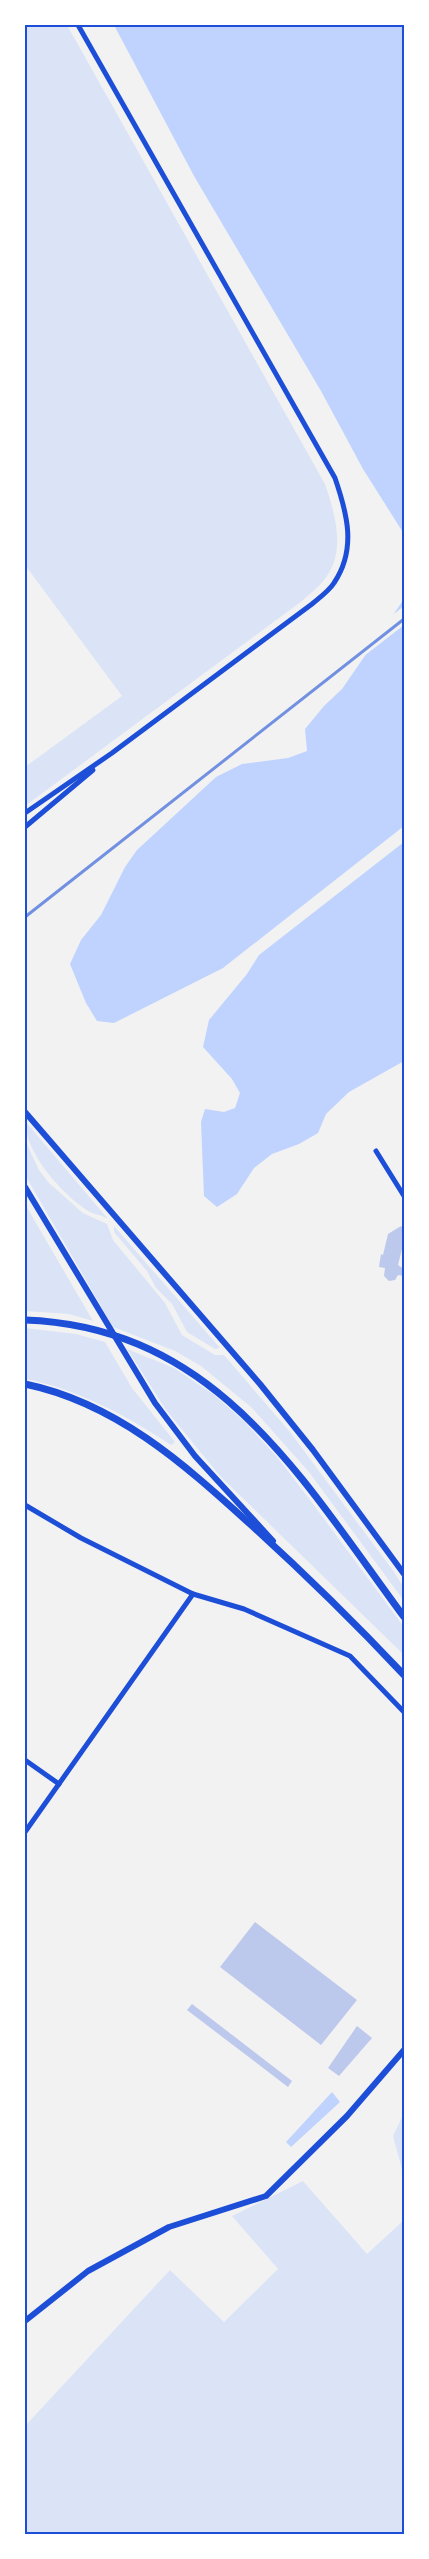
<svg xmlns="http://www.w3.org/2000/svg" width="429" height="2559" font-family="'Roboto Condensed',sans-serif">
	<style>
		.green { fill: #dbe4f7 }
		.water { fill: #bfd3fe }
		.pier { fill: #f2f2f2 }
		.building { fill: #bdc9ec }
		.lines { fill: none; stroke-linecap: round; stroke-linejoin: round }
		.minor { stroke: #1d4ed8; stroke-width: 5 }
		.tertiary { stroke: #1d4ed8; stroke-width: 6 }
		.secondary { stroke: #1d4ed8; stroke-width: 7 }
		.rail { stroke: #7290e2; stroke-width: 3 }
		.neatline { fill: none; stroke: #1d4ed8; stroke-width: 2 }
	</style>
	<rect width="100%" height="100%" fill="#f2f2f2"/>
	<!-- green -->
	<g class="green">
		<path d="M25,25H67L325,484C335,514 347,552 324,580C318,588 309,594 302,601L25,806V767L122,696L25,565Z"/>
		<path d="M25,1121L108,1219C102,1215 96,1215 90,1212C63,1196 25,1153 25,1121Z"/>
		<polygon points="25,1140 39,1170 49,1183 83,1213 107,1224 113,1240 165,1303 182,1335 215,1355 224,1355 290,1432 394,1572 404,1588 404,1601 309,1472 252,1408 201,1366 175,1351 113,1327 25,1175"/>
		<polygon points="25,1204 93,1321 69,1314 25,1311"/>
		<polygon points="114,1226 220,1348 215,1349 187,1332 172,1304 156,1288 147,1271 114,1232"/>
		<path d="M25,1328L76,1334L105,1342L132,1388L175,1442L171,1445C127,1416 78,1389 25,1379Z"/>
		<polygon points="127,1349 174,1368 213,1394 244,1421 277,1457 310,1500 404,1627 404,1655 220,1476 166,1410"/>
		<polygon points="404,2113 404,2177 393,2136"/>
		<polygon points="303,2181 367,2254 404,2220 404,2534 25,2534 25,2426 170,2270 224,2322 278,2269 232,2216"/>
	</g>
	<!-- water -->
	<g class="water">
		<polygon points="114,25 404,25 404,534 363,469 321,391 194,176"/>
		<polygon points="404,599 404,826 223,968 114,1023 97,1021 86,1003 70,964 81,940 101,915 125,867 137,850 216,777 242,764 288,758 307,751 305,729 324,706 342,689"/>
		<polygon points="404,842 404,1061 349,1092 326,1114 318,1133 299,1144 272,1154 254,1168 237,1194 217,1207 204,1196 201,1122 205,1109 224,1112 235,1108 240,1093 232,1079 203,1047 209,1020 247,974 259,955"/>
		<polygon points="332,2092 340,2102 291,2147 286,2142"/>
	</g>
	<!-- pier -->
	<polygon class="pier" points="404,606 404,625 359,660 386,620"/>
	<!-- building -->
	<g class="building">
		<polygon points="401,1226 404,1230 404,1241 398,1265 404,1269 404,1276 398,1275 395,1280 389,1281 384,1276 385,1268 379,1267 381,1254 383,1255 388,1234"/>
		<polygon points="255,1922 357,2000 321,2045 220,1967"/>
		<polygon points="192,2004 292,2081 288,2087 187,2010"/>
		<polygon points="357,2026 372,2038 339,2076 328,2068"/>
	</g>
	<g class="lines">
		<!-- minor -->
		<g class="minor">
			<path d="M25,813L112,753L312,604C319,598 329,591 334,583C357,549 347,513 335,478L78,25"/>
			<polyline points="25,827 93,770"/>
			<polyline points="376,1151 404,1196"/>
			<polyline points="25,1505 81,1538 193,1594 244,1609 350,1656 404,1712"/>
			<polyline points="25,1760 59,1784"/>
			<polyline points="25,1832 193,1594"/>
		</g>
		<!-- tertiary -->
		<g class="tertiary">
			<polyline points="25,1112 260,1384 313,1450 404,1574"/>
			<polyline points="25,1187 155,1403 195,1456 273,1541"/>
			<polyline points="25,2321 88,2271 169,2227 266,2196 347,2116 404,2050"/>
		</g>
		<!-- secondary -->
		<g class="secondary">
			<path d="M25,1320C217,1327 302,1479 404,1617"/>
			<path d="M25,1384C116,1403 183,1463 250,1524C303,1572 354,1622 404,1675"/>
		</g>
		<!-- rail -->
		<polyline class="rail" points="25,917 404,619"/>
	</g>
	<!-- border -->
	<rect width="429" height="2559" fill="none" stroke="#ffffff" stroke-width="52"/>
	<rect x="26" y="26" width="377" height="2507" class="neatline"/>
</svg>
